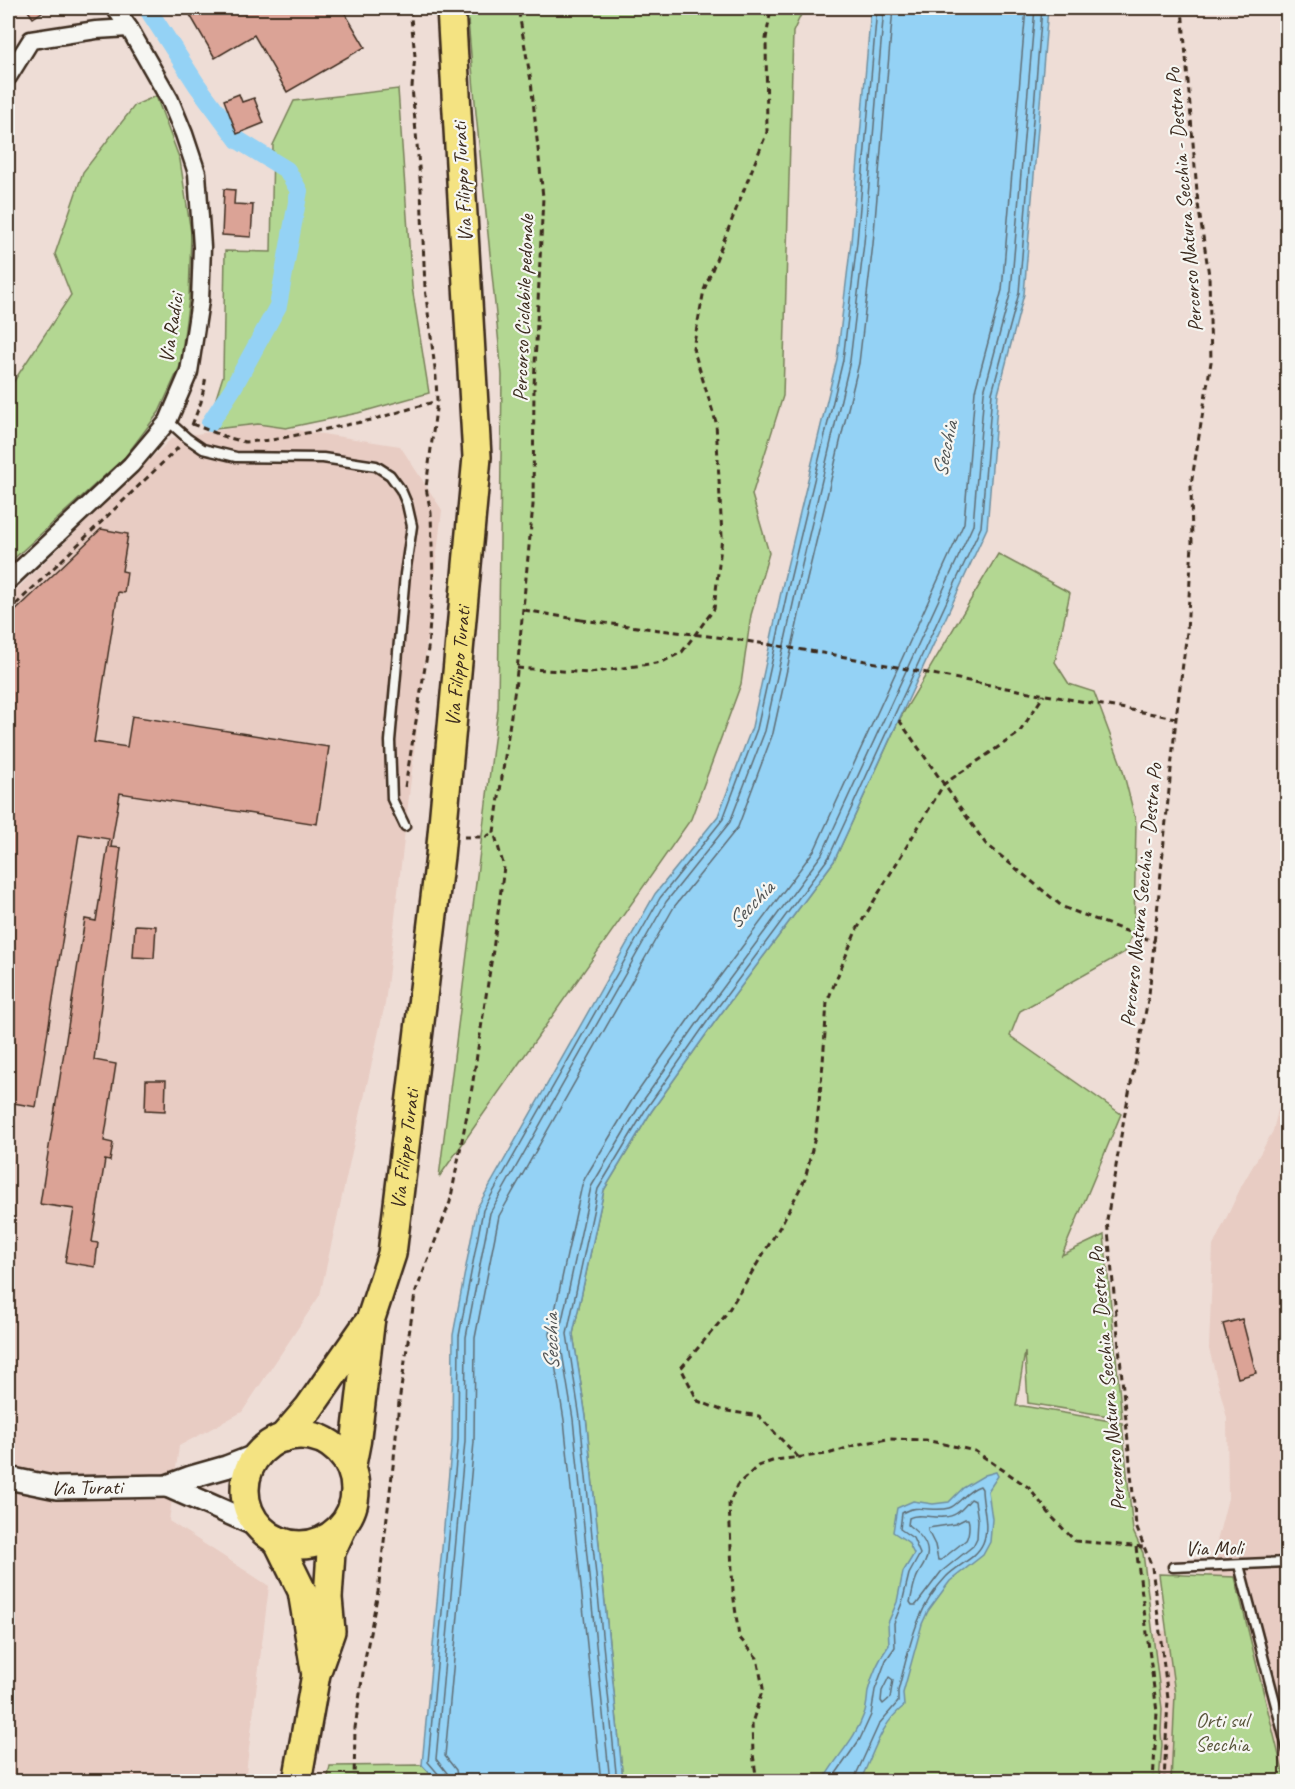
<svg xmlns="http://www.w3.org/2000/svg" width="1295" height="1789" font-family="Caveat,sans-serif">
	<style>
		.built { fill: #e8ccc3 }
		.green { fill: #b3d792; stroke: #778058; stroke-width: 1.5 }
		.water { fill: #94d2f5; stroke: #708f9f; stroke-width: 1.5 }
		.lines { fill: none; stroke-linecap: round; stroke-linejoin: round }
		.shore { stroke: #5f6d74; stroke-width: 1.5 }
		.canal { stroke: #94d2f5; stroke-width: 18 }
		.building { fill: #dba396; stroke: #3b2a1e; stroke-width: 1.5 }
		.service-casing { stroke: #3b2a1e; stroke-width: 13 }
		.minor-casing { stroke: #3b2a1e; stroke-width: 21 }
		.tertiary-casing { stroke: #3b2a1e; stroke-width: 26 }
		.primary-casing { stroke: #3b2a1e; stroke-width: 32 }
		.trunk-casing { stroke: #3b2a1e; stroke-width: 33 }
		.path { stroke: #3b2a1e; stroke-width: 3; stroke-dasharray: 6 4.5; stroke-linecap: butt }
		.service { stroke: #f6f6f2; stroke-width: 8 }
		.minor { stroke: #f6f6f2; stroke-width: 16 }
		.tertiary { stroke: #f6f6f2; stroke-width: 21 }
		.primary { stroke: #f4e382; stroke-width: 27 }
		.trunk { stroke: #f4e382; stroke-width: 28 }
		.path-bridge { stroke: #3b2a1e; stroke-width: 3; stroke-dasharray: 6 4.5; stroke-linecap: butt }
		.labels { text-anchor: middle; stroke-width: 4.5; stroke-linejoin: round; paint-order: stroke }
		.street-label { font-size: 21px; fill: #3b2a1e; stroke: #f6f6f2 }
		.park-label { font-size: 21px; fill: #59553b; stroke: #f6f6f2 }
		.water-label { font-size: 22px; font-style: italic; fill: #515454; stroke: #f6f6f2 }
	</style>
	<rect width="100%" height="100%" fill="#eeddd6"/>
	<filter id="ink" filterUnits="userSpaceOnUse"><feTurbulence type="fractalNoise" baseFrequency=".0167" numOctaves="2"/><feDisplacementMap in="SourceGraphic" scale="12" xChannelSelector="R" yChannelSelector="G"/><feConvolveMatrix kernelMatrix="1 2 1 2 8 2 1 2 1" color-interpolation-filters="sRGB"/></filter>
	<g filter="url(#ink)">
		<!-- built -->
		<g class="built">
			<polygon points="258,424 400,446 442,510 385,1004 320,1295 242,1412 179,1446 169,1521 269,1586 245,1781 8,1782 8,598 172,438"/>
			<polygon points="1287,1072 1287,1781 1159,1781 1162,1745 1148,1636 1190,1623 1209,1573 1228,1498 1227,1418 1209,1349 1213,1246 1242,1185 1273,1131"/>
		</g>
		<!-- green -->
		<g class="green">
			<polygon points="467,8 804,8 793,32 783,396 752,495 769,553 751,615 741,684 691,819 439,1177 498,708 502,375 476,113"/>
			<polygon points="398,89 412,287 429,393 358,413 286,428 258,424 206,430 223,376 225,251 271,252 273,145 294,101"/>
			<polygon points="156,96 180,160 191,233 189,298 180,366 159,412 125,457 8,564 8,390 71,295 55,254 83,172 135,105"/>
			<polygon points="998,554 1070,593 1055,662 1069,684 1094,692 1122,767 1136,822 1134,929 1125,952 1020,1011 1010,1036 1121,1114 1062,1255 1104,1235 1122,1418 1028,1403 1025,1352 1016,1406 1023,1406 1122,1423 1133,1531 1143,1553 1162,1709 1161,1732 1162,1745 1159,1781 623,1781 586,1417 573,1334 604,1190 651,1112 714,1023 834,861 899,720"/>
			<polygon points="1159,1574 1235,1577 1284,1776 1287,1776 1287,1781 1171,1781 1175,1694"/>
			<polygon points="422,1765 437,1781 327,1782 330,1766"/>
		</g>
		<!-- water -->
		<g class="water">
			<polygon points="871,8 1048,8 1024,294 998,394 987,528 834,861 714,1023 651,1112 604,1190 573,1334 586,1417 623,1781 437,1781 422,1765 452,1440 453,1335 477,1208 655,894 718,816 752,727 783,583 837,359 851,242"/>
			<path d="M996,1472L998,1476L988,1491L992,1519L990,1542L983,1555L950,1581L928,1611L922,1624L903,1693L904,1706C880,1724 873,1756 860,1781H823C835,1758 855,1740 864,1714C867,1707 867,1699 868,1691C872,1675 879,1659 889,1645L888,1623L897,1602L903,1572L914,1554L908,1542L893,1532L897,1508L913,1501L933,1504L949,1502L963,1488L985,1475Z"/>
		</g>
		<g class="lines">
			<!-- shore -->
			<g class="shore">
				<path d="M971,1499L975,1501L978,1520L977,1538L973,1546L941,1572L916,1605H912L910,1602C912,1595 913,1586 916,1579C918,1573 923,1567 925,1562C933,1547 919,1533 908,1525L909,1518C921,1511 942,1523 957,1513C962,1510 967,1503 971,1499Z"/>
				<path d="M965,1519H968C970,1524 969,1535 966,1540L941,1560H938L935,1545L928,1531V1528L955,1524Z"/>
				<polygon points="889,1677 893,1680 890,1698 883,1704 881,1701 882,1691"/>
				<polyline points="441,1782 440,1776 428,1762 458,1440 459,1336 483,1210 660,898 723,819 757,729 789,584 843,360 857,242 877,8"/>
				<polyline points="449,1782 447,1773 436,1759 465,1441 466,1337 490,1213 666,902 730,822 765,731 797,586 850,361 864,243 884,8"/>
				<polyline points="458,1782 456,1770 445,1756 474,1442 475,1338 499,1216 674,907 738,827 773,733 805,588 859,363 873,244 893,8"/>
				<polyline points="601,1782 564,1420 550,1334 582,1185 585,1178 632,1100 695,1010 815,849 964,523 975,391 1002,290 1026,8"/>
				<polyline points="610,1782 573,1419 559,1334 591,1187 640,1105 703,1015 822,854 973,525 984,392 1011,291 1035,8"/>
				<polyline points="617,1782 580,1418 567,1334 598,1189 646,1109 709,1019 829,857 981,527 992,393 1019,293 1042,8"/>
				<path d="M830,1782L860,1739L871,1715L875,1690L886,1660L895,1647L894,1623L902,1603L909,1574L920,1554L913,1538L900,1529L902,1513C918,1503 932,1513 949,1508C959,1505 965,1491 980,1486L982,1489C982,1506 990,1526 983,1543C976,1559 957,1565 946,1577C915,1609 909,1650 898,1691V1702L879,1724L855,1777V1782"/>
			</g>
			<!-- canal -->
			<polyline class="canal" points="147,8 197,85 238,140 287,170 299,191 278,306 233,388 210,423"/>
		</g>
		<!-- building -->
		<g class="building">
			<polygon points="26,8 48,8 33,18"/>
			<polygon points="186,8 342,8 365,47 287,92 254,35 215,58"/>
			<polygon points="239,94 242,102 254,98 264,123 237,134 224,100"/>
			<polygon points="224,189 235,190 234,204 253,205 251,237 222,235"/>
			<polygon points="101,529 128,534 122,571 127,572 124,593 118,592 94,742 127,747 132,716 329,747 317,824 120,793 111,847 121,848 94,1060 116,1064 104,1141 113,1143 110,1161 105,1160 92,1242 98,1243 95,1267 65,1262 74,1209 40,1204 85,919 96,921 109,839 79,834 36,1107 8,1102 8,618"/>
			<polygon points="135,925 156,926 154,958 133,957"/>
			<polygon points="146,1080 166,1080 165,1111 145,1110"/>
			<polygon points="1242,1319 1256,1373 1238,1378 1223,1324"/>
		</g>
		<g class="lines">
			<defs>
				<g id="service">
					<polyline points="168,421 187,438 203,449 236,457 323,458 376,466 390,475 401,490 407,504 412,526 405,574 390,741 392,799 405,826"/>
					<polyline points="1239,1565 1288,1751"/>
					<polyline points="1173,1567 1288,1562"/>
				</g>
				<g id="minor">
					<polyline points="8,77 31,40 96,30 129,28"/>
					<polyline points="8,581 131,465 168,421 189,372 200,301 202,247 197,173 184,134 170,100 129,28 115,8"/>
				</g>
				<g id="tertiary">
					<path id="s1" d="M8,1478L57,1488L167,1486L191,1477L226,1467L257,1455"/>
					<polyline points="167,1486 258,1526"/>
				</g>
				<g id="primary">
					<path id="s2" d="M370,1321L392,1254L440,856L477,457L451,8"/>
					<circle cx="300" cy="1490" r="55"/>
					<polyline points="277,1540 302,1591 315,1670"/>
					<polyline points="297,1782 316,1674 331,1631 328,1598 331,1552 344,1524"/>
				</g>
				<g id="trunk">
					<polyline points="284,1437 309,1408 367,1325"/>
					<polyline points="351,1467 356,1441 370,1321"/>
				</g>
			</defs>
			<!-- service casing -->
			<use href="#service" class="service-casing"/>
			<!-- minor casing -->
			<use href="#minor" class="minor-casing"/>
			<!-- tertiary casing -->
			<use href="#tertiary" class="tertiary-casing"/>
			<!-- primary casing -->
			<use href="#primary" class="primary-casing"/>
			<!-- trunk casing -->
			<use href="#trunk" class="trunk-casing"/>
			<!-- path -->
			<g class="path">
				<polyline points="192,424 226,437 245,442 272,440 371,420 437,401"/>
				<polyline points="192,425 201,402 206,377"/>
				<polyline points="524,610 581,620"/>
				<polyline points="8,612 180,446"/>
				<polyline points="517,668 590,673 662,662 682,652 714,609 722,537 716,422 693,348 704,290 767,132 766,39 771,8"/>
				<polyline points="984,684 1176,718"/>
				<polyline points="899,720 985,843 1063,907 1155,942"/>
				<polyline points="405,787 428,649 433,579 431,513 426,488 437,401 436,377 425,288 421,190 412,87 415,56 410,8"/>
				<polyline points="464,837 486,837 494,832"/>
				<polyline points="798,1457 759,1416 721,1410 698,1401 681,1368 725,1316 781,1225 805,1179 816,1133 823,1063 827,1002 856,931 944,784 1019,733 1044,695"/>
				<polyline points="1136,1547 1157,1712 1153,1782"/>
				<polyline points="354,1782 355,1728 365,1659 378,1592 394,1458 399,1402 415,1294 450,1202 471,1094 493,950 504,867 494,832 516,681 533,505 534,386 543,197 531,81 518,8"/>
				<polyline points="757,1782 753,1754 752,1723 763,1688 757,1658 739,1637 733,1592 729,1504 737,1485 758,1466 775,1460 828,1454 859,1444 888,1439 926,1440 975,1451 1028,1487 1053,1518 1075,1541 1143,1547"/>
				<polyline points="1164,1782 1168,1699 1152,1567 1136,1526 1107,1220 1124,1118 1149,995 1176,718 1187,632 1192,544 1191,485 1211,362 1209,275 1198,204 1182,8"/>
			</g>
			<!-- service -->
			<use href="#service" class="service"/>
			<!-- minor -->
			<use href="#minor" class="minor"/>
			<!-- tertiary -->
			<use href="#tertiary" class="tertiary"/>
			<!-- primary -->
			<use href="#primary" class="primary"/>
			<!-- trunk -->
			<use href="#trunk" class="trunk"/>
			<!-- path-bridge -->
			<polyline class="path-bridge" points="581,620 740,640 835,655 984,684"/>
		</g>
	</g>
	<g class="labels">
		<!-- street labels -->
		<g class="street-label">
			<text transform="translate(462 182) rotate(-93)" y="7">Via Filippo Turati</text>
			<text transform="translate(1184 200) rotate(-95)" y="7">Percorso Natura Secchia - Destra Po</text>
			<text transform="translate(523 308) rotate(-88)" y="7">Percorso Ciclabile pedonale</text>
			<text transform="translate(171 328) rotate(-81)" y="7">Via Radici</text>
			<text dy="7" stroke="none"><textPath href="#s2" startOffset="662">Via Filippo Turati</textPath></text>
			<text transform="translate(1141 895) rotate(-84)" y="7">Percorso Natura Secchia - Destra Po</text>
			<text dy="7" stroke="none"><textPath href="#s2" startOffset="176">Via Filippo Turati</textPath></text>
			<text transform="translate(1107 1379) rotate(-95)" y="7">Percorso Natura Secchia - Destra Po</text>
			<text dy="7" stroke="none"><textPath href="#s1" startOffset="80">Via Turati</textPath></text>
			<text transform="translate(1214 1548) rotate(-1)" y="7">Via Moli</text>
		</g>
		<!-- park labels -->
		<g class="park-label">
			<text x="1222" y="1727">Orti sul<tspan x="1222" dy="24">Secchia</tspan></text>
		</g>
		<!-- water labels -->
		<g class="water-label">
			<text transform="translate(944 449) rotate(-78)" y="8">Secchia</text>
			<text transform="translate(750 904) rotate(-46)" y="8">Secchia</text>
			<text transform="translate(550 1342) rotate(-91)" y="8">Secchia</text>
		</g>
	</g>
	<!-- margin -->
	<rect width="1295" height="1789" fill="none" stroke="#f6f6f2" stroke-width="30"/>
	<rect x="15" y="15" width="1265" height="1759" fill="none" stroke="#3b2a1e" stroke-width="2" filter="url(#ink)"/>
</svg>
